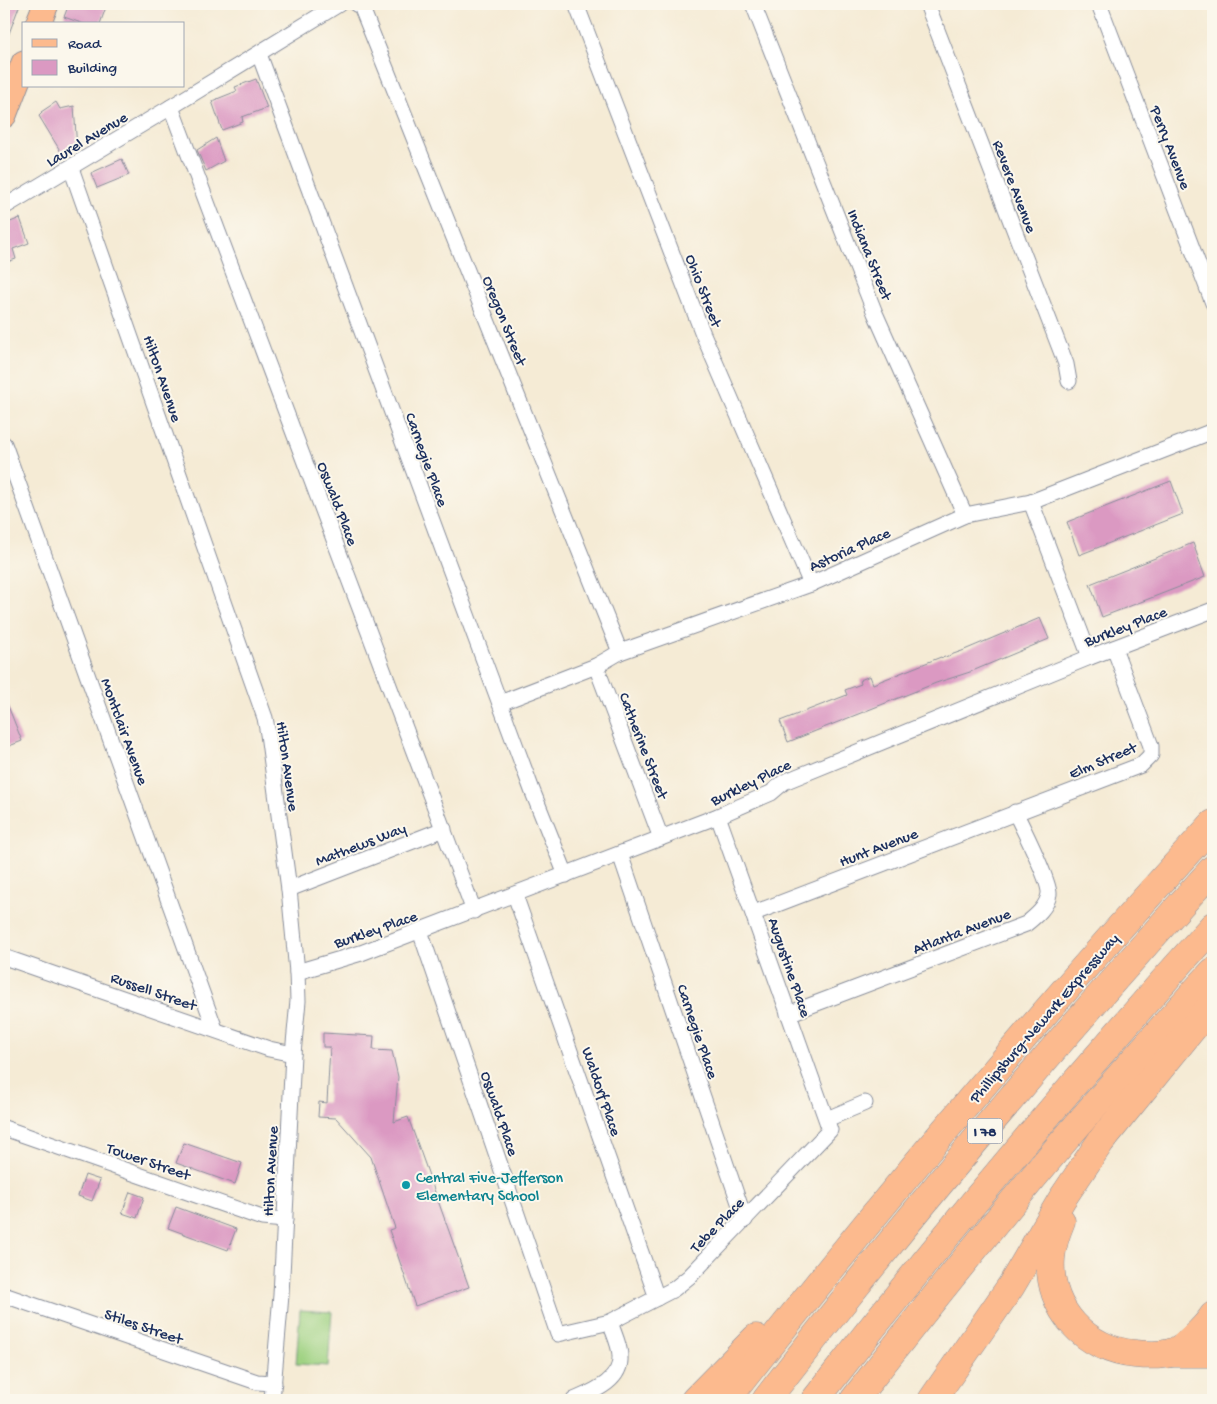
<svg xmlns="http://www.w3.org/2000/svg" width="1217" height="1404" font-family="'Gochi Hand',sans-serif">
	<style>
		.green { fill: #9fd282; stroke: #5d8070 }
		.building { fill: #db99c2 }
		.lines { fill: none; stroke-linecap: round; stroke-linejoin: round }
		.street-casing { stroke: #888d9a; stroke-width: 17 }
		.primary-casing { stroke: #888d9a; stroke-width: 27 }
		.highway-casing { stroke: #888d9a; stroke-width: 29 }
		.street { stroke: #fff; stroke-width: 15 }
		.primary { stroke: #fcba8e; stroke-width: 25 }
		.highway { stroke: #fcba8e; stroke-width: 28 }
		.culture-dot { fill: #0f9aa8; stroke: #fbf7ec; stroke-width: 2 }
		.labels { text-anchor: middle; stroke-width: 4; stroke-linejoin: round; paint-order: stroke }
		.shield { fill: #fbf7ec; stroke: #5e6b89; stroke-width: 1 }
		.shield-label { font-size: 15px; font-weight: bold; fill: #1b2f5e }
		.street-label { font-size: 16px; fill: #1b2f5e; stroke: #fbf7ec }
		.culture-label { font-size: 16px; fill: #0d838f; stroke: #fbf7ec; text-anchor: start }
	</style>
	<rect width="100%" height="100%" fill="#fbf7ec"/>
	<filter id="ink" filterUnits="userSpaceOnUse"><feTurbulence type="fractalNoise" baseFrequency=".02" numOctaves="2"/><feDisplacementMap in="SourceGraphic" scale="10" xChannelSelector="R" yChannelSelector="G"/><feConvolveMatrix kernelMatrix="1 2 1 2 8 2 1 2 1" color-interpolation-filters="sRGB"/></filter>
	<filter id="wash" filterUnits="userSpaceOnUse"><feTurbulence type="fractalNoise" baseFrequency=".0096" numOctaves="4" result="noise"/><feDisplacementMap in="SourceGraphic" scale="20" xChannelSelector="R" yChannelSelector="G"/><feGaussianBlur stdDeviation="1.12" result="paint"/><feColorMatrix in="noise" values="0 0 0 0 0 0 0 0 0 0 0 0 0 0 0 0 0 1.4 0 .05"/><feComposite in="paint" operator="in"/></filter>
	<g filter="url(#wash)">
		<rect width="100%" height="100%" fill="#f5ebd5"/>
		<!-- green -->
		<polygon class="green" points="300,1310 332,1312 328,1366 296,1364"/>
		<g id="blocks">
			<!-- building -->
			<g class="building">
				<polygon points="4,4 20,4 5,44 4,44"/>
				<polygon points="69,4 107,4 100,24 84,24 64,17"/>
				<polygon points="256,79 267,108 242,117 243,122 222,130 212,101 237,91 235,87"/>
				<polygon points="56,102 60,109 74,106 77,149 64,157 39,116 42,113 41,112"/>
				<polygon points="216,138 224,161 206,171 197,150"/>
				<polygon points="122,159 129,175 97,188 91,173"/>
				<polygon points="20,218 29,243 13,249 16,259 4,263 4,228 9,227 8,223"/>
				<polygon points="1171,481 1183,514 1079,555 1067,522"/>
				<polygon points="1193,543 1205,577 1102,617 1090,584"/>
				<polygon points="1040,618 1049,639 970,672 936,683 788,742 780,721 847,695 845,690 861,684 860,680 870,676 873,684 941,657 942,658 962,651"/>
				<polygon points="4,696 22,741 4,748"/>
				<polygon points="323,1033 374,1036 373,1050 392,1051 398,1077 394,1122 408,1117 469,1287 415,1306 389,1230 395,1228 371,1157 336,1118 318,1117 319,1102 327,1103 330,1047 323,1047"/>
				<polygon points="184,1143 242,1163 235,1184 176,1163"/>
				<polygon points="85,1175 100,1180 92,1201 78,1196"/>
				<polygon points="130,1192 144,1197 137,1218 122,1213"/>
				<polygon points="176,1207 236,1229 228,1250 168,1228"/>
			</g>
		</g>
	</g>
	<g filter="url(#ink)">
		<use href="#blocks" fill-opacity="0" stroke="#888d9a" stroke-width="1"/>
		<g class="lines">
			<defs>
				<g id="street">
					<polyline points="356,4 361,6 620,652"/>
					<polyline points="576,4 703,334 811,584"/>
					<polyline points="753,4 875,313 965,515"/>
					<polyline points="927,4 1066,364 1069,381"/>
					<polyline points="1099,4 1213,303"/>
					<polyline points="259,54 532,790 566,875"/>
					<polyline points="171,107 474,911"/>
					<polyline points="71,168 265,718 268,734 289,889 297,972 298,1001 293,1054 281,1295 272,1400"/>
					<polyline points="4,207 171,107 339,4"/>
					<polyline points="4,444 215,1029"/>
					<polyline points="1031,502 1090,657"/>
					<polyline points="596,666 661,838"/>
					<polyline points="500,703 596,666 620,652 811,584 965,515 1031,502 1213,431"/>
					<polyline points="620,854 745,1220"/>
					<polyline points="289,889 444,829"/>
					<polyline points="515,895 657,1298"/>
					<polyline points="754,913 1141,765 1151,755 1151,746 1114,648"/>
					<polyline points="420,931 558,1334 610,1322 674,1289 690,1276 830,1130 718,816"/>
					<polyline points="4,957 269,1049 293,1054"/>
					<polyline points="297,972 361,953 718,816 771,793 784,782 1090,657 1213,610"/>
					<path d="M788,1014L1026,924C1036,916 1047,907 1049,894C1050,882 1022,826 1015,812"/>
					<polyline points="827,1119 865,1103"/>
					<polyline points="4,1128 262,1218 285,1220"/>
					<polyline points="4,1295 257,1382 274,1383"/>
					<path d="M574,1400C592,1392 622,1381 620,1356C620,1345 613,1332 610,1322"/>
				</g>
				<g id="primary">
					<polyline points="38,24 46,4"/>
					<polyline points="4,115 24,63"/>
				</g>
				<g id="highway">
					<path d="M1061,1221C1056,1233 1052,1246 1051,1258C1047,1309 1086,1350 1135,1354C1146,1355 1159,1356 1170,1353C1183,1350 1205,1328 1213,1316"/>
					<polyline points="1171,1353 1213,1353"/>
					<polyline points="695,1400 756,1338"/>
					<path d="M726,1400C881,1202 1043,1010 1213,824"/>
					<path d="M766,1400C907,1217 1058,1040 1213,869"/>
					<path d="M815,1400C942,1237 1075,1079 1213,926"/>
					<path d="M854,1400C968,1253 1087,1109 1213,972"/>
					<polyline points="932,1400 1011,1286 1062,1199 1101,1141 1213,1003"/>
				</g>
			</defs>
			<!-- street casing -->
			<use href="#street" class="street-casing"/>
			<!-- primary casing -->
			<use href="#primary" class="primary-casing"/>
			<!-- highway casing -->
			<use href="#highway" class="highway-casing"/>
			<!-- street -->
			<use href="#street" class="street"/>
			<!-- primary -->
			<use href="#primary" class="primary"/>
			<!-- highway -->
			<use href="#highway" class="highway"/>
		</g>
	</g>
	<!-- markers -->
	<circle class="culture-dot" cx="406" cy="1185" r="5"/>
	<g class="labels">
		<!-- shield labels -->
		<rect class="shield" x="967.5" y="1118.5" width="35" height="25" rx="4"/>
		<g class="shield-label">
			<text x="985" y="1136">I 78</text>
		</g>
		<!-- street labels -->
		<g class="street-label">
			<text transform="translate(86 138) rotate(-31)" y="6">Laurel Avenue</text>
			<text transform="translate(1172 147) rotate(69)" y="6">Perry Avenue</text>
			<text transform="translate(1016 186) rotate(69)" y="6">Revere Avenue</text>
			<text transform="translate(871 254) rotate(68)" y="6">Indiana Street</text>
			<text transform="translate(705 290) rotate(69)" y="6">Ohio Street</text>
			<text transform="translate(506 320) rotate(68)" y="6">Oregon Street</text>
			<text transform="translate(164 378) rotate(71)" y="6">Hilton Avenue</text>
			<text transform="translate(428 459) rotate(70)" y="6">Carnegie Place</text>
			<text transform="translate(339 503) rotate(69)" y="6">Oswald Place</text>
			<text transform="translate(849 548) rotate(-24)" y="6">Astoria Place</text>
			<text transform="translate(1125 625) rotate(-21)" y="6">Burkley Place</text>
			<text transform="translate(126 731) rotate(70)" y="6">Montclair Avenue</text>
			<text transform="translate(645 745) rotate(69)" y="6">Catherine Street</text>
			<text transform="translate(1102 759) rotate(-23)" y="6">Elm Street</text>
			<text transform="translate(289 766) rotate(82)" y="6">Hilton Avenue</text>
			<text transform="translate(750 781) rotate(-26)" y="6">Burkley Place</text>
			<text transform="translate(360 843) rotate(-21)" y="6">Mathews Way</text>
			<text transform="translate(878 846) rotate(-21)" y="6">Hunt Avenue</text>
			<text transform="translate(375 928) rotate(-19)" y="6">Burkley Place</text>
			<text transform="translate(961 930) rotate(-21)" y="6">Atlanta Avenue</text>
			<text transform="translate(791 967) rotate(71)" y="6">Augustine Place</text>
			<text transform="translate(154 990) rotate(19)" y="6">Russell Street</text>
			<text transform="translate(1043 1017) rotate(-49)" y="6">Phillipsburg-Newark Expressway</text>
			<text transform="translate(699 1031) rotate(71)" y="6">Carnegie Place</text>
			<text transform="translate(603 1091) rotate(71)" y="6">Waldorf Place</text>
			<text transform="translate(501 1113) rotate(71)" y="6">Oswald Place</text>
			<text transform="translate(149 1160) rotate(19)" y="6">Tower Street</text>
			<text transform="translate(269 1171) rotate(-87)" y="6">Hilton Avenue</text>
			<text transform="translate(716 1224) rotate(-46)" y="6">Tebe Place</text>
			<text transform="translate(144 1325) rotate(19)" y="6">Stiles Street</text>
		</g>
		<!-- culture labels -->
		<g class="culture-label">
			<text x="416" y="1182">Central Five-Jefferson<tspan x="416" dy="18">Elementary School</tspan></text>
		</g>
	</g>
	<!-- margin -->
	<rect width="1217" height="1404" fill="none" stroke="#fbf7ec" stroke-width="20"/>
	<!-- legend -->
	<rect x="22" y="22" width="162" height="65" fill="#fbf7ec" stroke="#a1a7b3"/>
	<rect x="32" y="39" width="25" height="8" fill="#fcba8e" stroke="#a1a7b3"/>
	<text x="68" y="48" font-size="15" fill="#1b2f5e">Road</text>
	<rect x="32" y="60" width="25" height="15" fill="#db99c2" stroke="#a1a7b3"/>
	<text x="68" y="72" font-size="15" fill="#1b2f5e">Building</text>
</svg>
